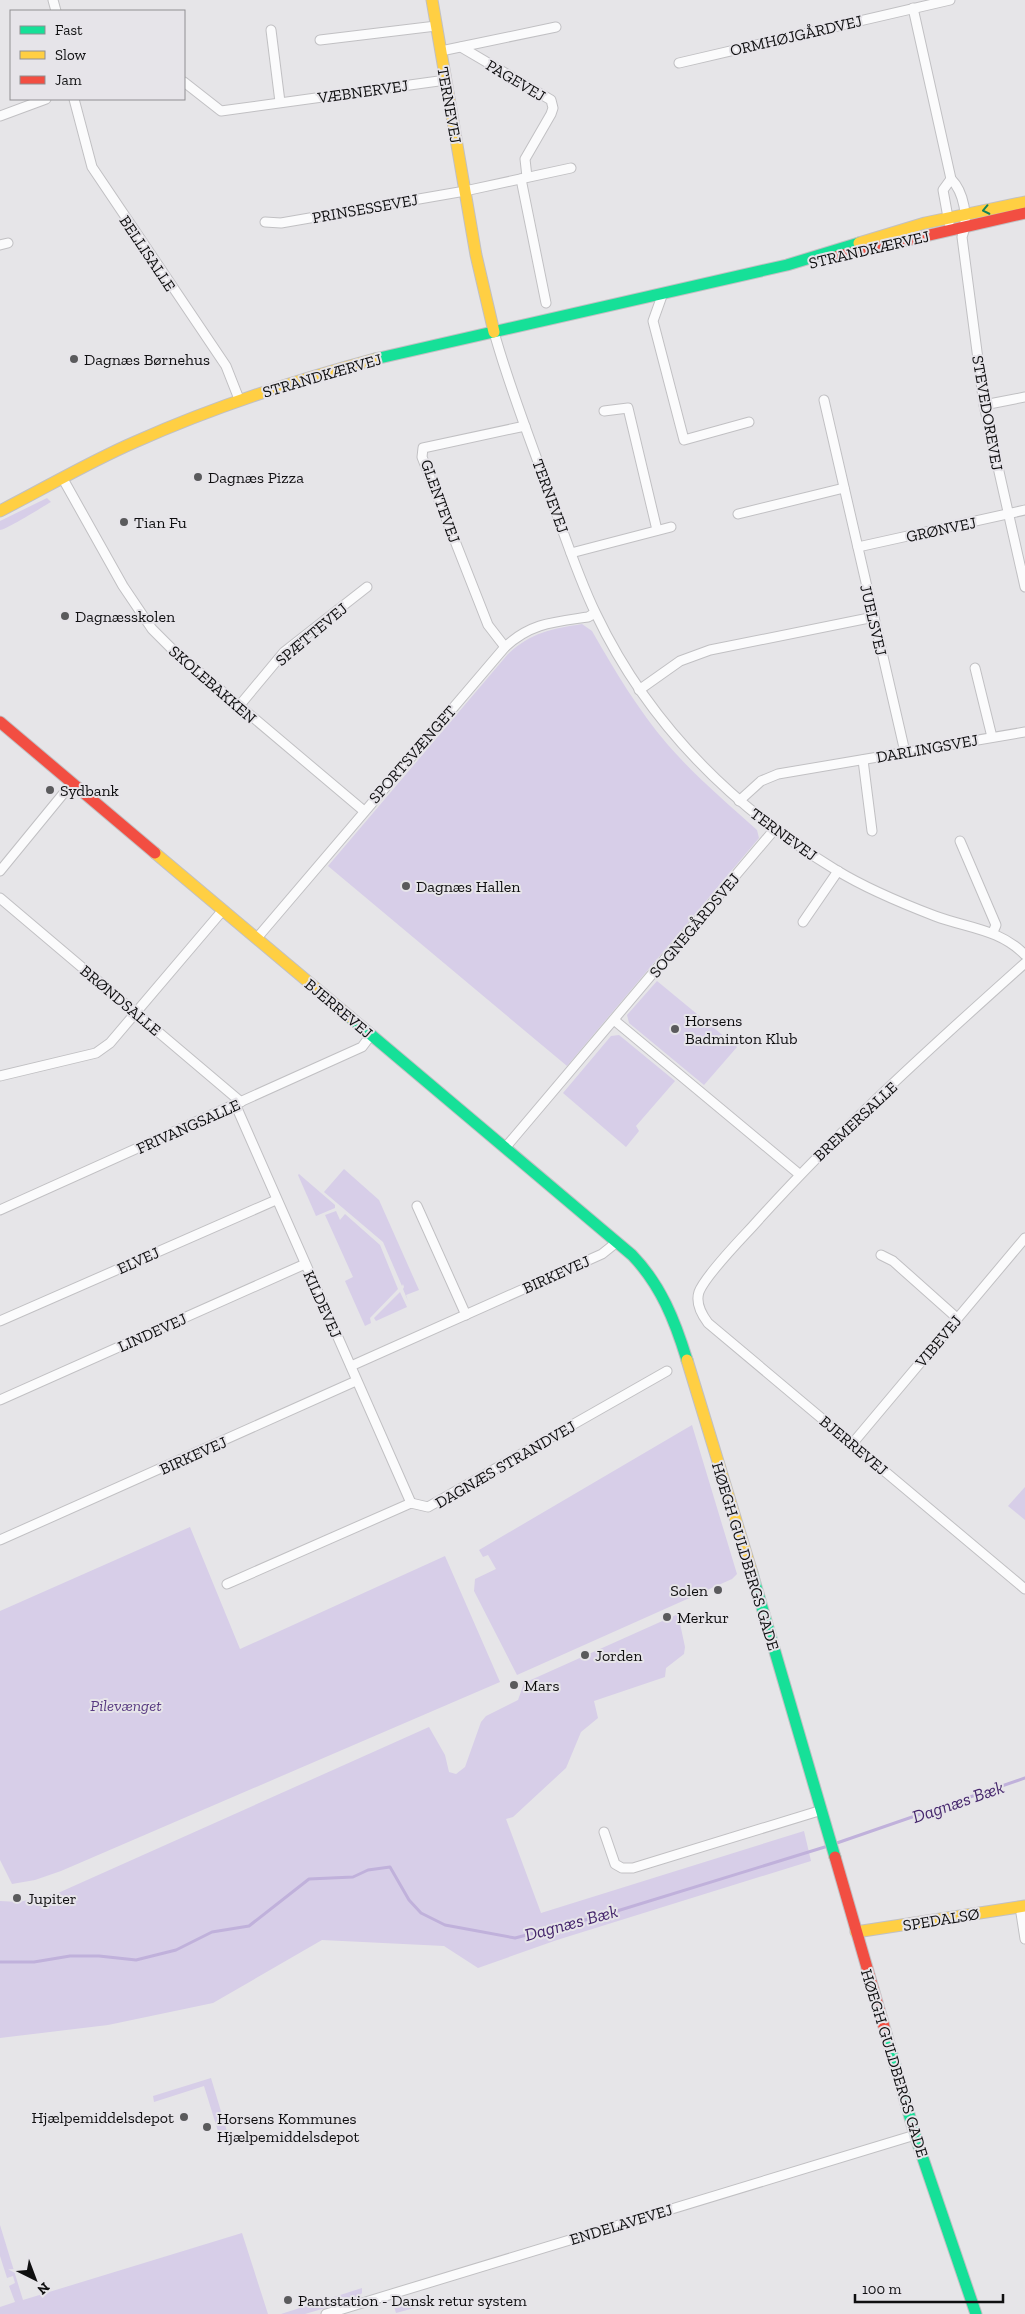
<svg xmlns="http://www.w3.org/2000/svg" width="1025" height="2314" font-family="'Zilla Slab',serif">
	<style>
		.green { fill: #d7cee8 }
		.lines { fill: none; stroke-linecap: round; stroke-linejoin: round }
		.stream { stroke: #c0b1db; stroke-width: 3 }
		.street-casing { stroke: #c1c0c3; stroke-width: 11 }
		.fast-casing { stroke: #c1c0c3; stroke-width: 13 }
		.slow-casing { stroke: #c1c0c3; stroke-width: 13 }
		.jam-casing { stroke: #c1c0c3; stroke-width: 13 }
		.street { stroke: #fbfbfc; stroke-width: 9 }
		.fast { stroke: #16e098; stroke-width: 11 }
		.slow { stroke: #ffcf43; stroke-width: 11 }
		.jam { stroke: #f24e42; stroke-width: 11 }
		.oneway { stroke: #13825b }
		.poi-dot { fill: #5a5a5c; stroke: #e6e4e9; stroke-width: 2 }
		.labels { text-anchor: middle; stroke-width: 4; stroke-linejoin: round; paint-order: stroke }
		.street-label { font-size: 16px; fill: #0f0f10; stroke: #e6e4e9 }
		.poi-label { font-size: 16px; fill: #0f0f10; stroke: #e6e4e9; text-anchor: start }
		.park-label { font-size: 16px; font-style: italic; fill: #583a81; stroke: #e6e4e9 }
		.water-label { font-size: 18px; font-style: italic; fill: #45266c; stroke: #e6e4e9 }
	</style>
	<rect width="100%" height="100%" fill="#e6e5e8"/>
	<!-- green -->
	<g class="green">
		<path d="M47,498L51,502C42,507 6,530 0,530V521Z"/>
		<path d="M582,624L592,631C615,671 638,710 668,745C695,776 727,803 757,830L759,838L567,1066L328,866L508,654C532,632 551,629 582,624Z"/>
		<polygon points="657,981 737,1047 704,1085 629,1023 627,1015"/>
		<polygon points="619,1035 675,1081 636,1126 639,1131 626,1147 563,1093 611,1036"/>
		<polygon points="344,1169 379,1200 419,1290 406,1295 408,1301 403,1289 404,1287 403,1284 402,1286 383,1242 324,1192"/>
		<polygon points="299,1174 335,1205 335,1208 316,1216 298,1175"/>
		<polygon points="336,1211 340,1220 345,1214 380,1245 398,1289 370,1318 371,1323 365,1326 345,1281 353,1277 325,1215"/>
		<polygon points="400,1292 407,1307 376,1321 374,1318"/>
		<polygon points="692,1425 737,1574 732,1579 517,1675 474,1591 475,1579 496,1569 488,1555 483,1557 479,1550"/>
		<polygon points="1025,1487 1025,1520 1008,1506"/>
		<polygon points="190,1527 240,1649 445,1556 500,1682 61,1871 35,1880 12,1884 0,1860 0,1611"/>
		<polygon points="678,1614 685,1647 684,1654 666,1668 665,1677 594,1701 598,1718 581,1732 566,1768 513,1817 506,1819 541,1913 804,1831 811,1861 557,1940 478,1968 444,1946 322,1940 213,2003 108,2025 0,2038 0,1901 19,1902 58,1893 429,1727 445,1755 449,1772 456,1774 465,1767 481,1722 486,1716 518,1700 524,1683"/>
		<polygon points="211,2078 229,2138 221,2141 204,2086 154,2102 153,2096"/>
		<polygon points="0,2225 23,2300 242,2233 268,2314 0,2314 0,2307 15,2302 9,2286 15,2283 13,2276 7,2278 0,2256"/>
		<polygon points="362,2288 362,2293 356,2299 305,2314 281,2314"/>
		<polygon points="426,2296 429,2304 396,2313 394,2306"/>
	</g>
	<g class="lines">
		<!-- stream -->
		<g class="stream">
			<polyline points="834,1844 1025,1778"/>
			<polyline points="0,1962 34,1962 70,1956 99,1956 136,1960 176,1950 212,1932 249,1926 309,1879 353,1877 368,1870 390,1867 409,1900 421,1913 445,1925 515,1938 604,1915 828,1846"/>
		</g>
		<defs>
			<g id="street">
				<polyline points="53,0 56,11"/>
				<path d="M913,8L951,179C964,192 969,219 962,237L984,405L1025,587"/>
				<polyline points="271,30 280,102"/>
				<polyline points="320,40 436,26"/>
				<polyline points="461,47 551,100 553,108 551,114 525,159 527,177"/>
				<polyline points="441,51 556,27"/>
				<polyline points="679,63 950,0"/>
				<polyline points="184,82 221,111 446,80"/>
				<polyline points="74,99 92,167 226,366 239,399"/>
				<polyline points="0,116 46,99"/>
				<polyline points="521,179 546,303"/>
				<polyline points="265,222 281,223 465,191 571,168"/>
				<polyline points="949,223 943,190 951,179"/>
				<polyline points="0,245 8,243"/>
				<polyline points="663,293 653,321 684,440 749,422"/>
				<path d="M494,332C508,383 528,434 546,484C562,527 576,573 596,614C649,725 732,807 836,870C867,889 901,903 935,916C967,928 1000,929 1025,955"/>
				<polyline points="824,400 905,752"/>
				<polyline points="984,405 1025,397"/>
				<polyline points="604,411 628,408 657,530"/>
				<polyline points="63,479 123,586 152,629 172,649 364,811"/>
				<polyline points="738,514 844,488"/>
				<polyline points="858,547 1025,510"/>
				<polyline points="571,553 671,527"/>
				<polyline points="505,647 488,625 422,457 423,448 525,426"/>
				<polyline points="975,668 992,737"/>
				<polyline points="639,690 680,661 710,650 874,617"/>
				<polyline points="239,706 284,652 367,587"/>
				<polyline points="863,760 872,831"/>
				<polyline points="739,801 761,781 778,774 1025,732"/>
				<polyline points="960,841 996,925 993,932"/>
				<polyline points="0,871 72,783"/>
				<polyline points="0,898 241,1102"/>
				<polyline points="803,922 838,871"/>
				<path d="M257,938L505,647C531,623 554,622 588,617L595,613"/>
				<path d="M1025,963C931,1047 836,1133 752,1227C739,1241 705,1276 699,1292C695,1304 702,1315 708,1323L1025,1589"/>
				<polyline points="614,1020 799,1174"/>
				<polyline points="0,1076 96,1053 110,1043 223,910"/>
				<polyline points="236,1106 411,1503"/>
				<polyline points="505,1148 774,830"/>
				<polyline points="417,1206 466,1315"/>
				<polyline points="0,1210 362,1047 371,1035"/>
				<polyline points="881,1255 893,1261 957,1318"/>
				<polyline points="0,1321 276,1200"/>
				<polyline points="351,1366 602,1254 617,1242"/>
				<polyline points="0,1400 305,1264"/>
				<polyline points="852,1444 1025,1238"/>
				<polyline points="0,1540 356,1381"/>
				<polyline points="227,1584 411,1503 428,1507 667,1371"/>
				<polyline points="604,1832 615,1864 622,1868 633,1868 822,1810"/>
				<polyline points="1020,1907 1025,1939"/>
				<polyline points="326,2314 915,2135"/>
			</g>
			<g id="fast">
				<polyline points="375,359 787,265 859,243"/>
				<path d="M350,1017L632,1255C661,1285 675,1321 687,1360"/>
				<polyline points="752,1573 835,1857"/>
				<polyline points="885,2030 915,2135 976,2314"/>
			</g>
			<g id="slow">
				<polyline points="432,0 476,255 494,332"/>
				<polyline points="859,243 925,223 1025,202"/>
				<path d="M0,511C45,488 89,462 135,442C213,407 293,381 375,359"/>
				<polyline points="155,853 350,1017"/>
				<polyline points="687,1360 752,1573"/>
				<polyline points="856,1932 1025,1906"/>
			</g>
			<g id="jam">
				<polyline points="838,256 1025,213"/>
				<polyline points="0,722 155,853"/>
				<polyline points="835,1857 885,2030"/>
			</g>
		</defs>
		<!-- street casing -->
		<use href="#street" class="street-casing"/>
		<!-- fast casing -->
		<use href="#fast" class="fast-casing"/>
		<!-- slow casing -->
		<use href="#slow" class="slow-casing"/>
		<!-- jam casing -->
		<use href="#jam" class="jam-casing"/>
		<!-- street -->
		<use href="#street" class="street"/>
		<!-- fast -->
		<use href="#fast" class="fast"/>
		<!-- slow -->
		<use href="#slow" class="slow"/>
		<!-- jam -->
		<use href="#jam" class="jam"/>
	</g>
	<!-- one-way arrows -->
	<defs><path id="oneway-chevron" d="M-2-3.5L2.5 0L-2 3.5" fill="none" stroke-width="1.6" stroke-linecap="round" stroke-linejoin="round" transform="scale(1.25)"/></defs>
	<use class="oneway" href="#oneway-chevron" transform="translate(986 210) rotate(168)"/>
	<!-- markers -->
	<g class="poi-dot">
		<circle cx="74" cy="359" r="5"/>
		<circle cx="198" cy="477" r="5"/>
		<circle cx="124" cy="522" r="5"/>
		<circle cx="65" cy="616" r="5"/>
		<circle cx="50" cy="790" r="5"/>
		<circle cx="406" cy="886" r="5"/>
		<circle cx="675" cy="1029" r="5"/>
		<circle cx="718" cy="1590" r="5"/>
		<circle cx="667" cy="1617" r="5"/>
		<circle cx="585" cy="1655" r="5"/>
		<circle cx="514" cy="1685" r="5"/>
		<circle cx="17" cy="1898" r="5"/>
		<circle cx="184" cy="2117" r="5"/>
		<circle cx="207" cy="2127" r="5"/>
		<circle cx="288" cy="2300" r="5"/>
	</g>
	<g class="labels">
		<!-- street labels -->
		<g class="street-label">
			<text transform="translate(796 35) rotate(-13)" y="6">ORMHØJGÅRDVEJ</text>
			<text transform="translate(516 80) rotate(31)" y="6">PAGEVEJ</text>
			<text transform="translate(363 91) rotate(-8)" y="6">VÆBNERVEJ</text>
			<text transform="translate(450 105) rotate(80)" y="6">TERNEVEJ</text>
			<text transform="translate(365 208) rotate(-10)" y="6">PRINSESSEVEJ</text>
			<text transform="translate(869 249) rotate(-13)" y="6">STRANDKÆRVEJ</text>
			<text transform="translate(148 253) rotate(56)" y="6">BELLISALLE</text>
			<text transform="translate(322 375) rotate(-16)" y="6">STRANDKÆRVEJ</text>
			<text transform="translate(988 413) rotate(80)" y="6">STEVEDOREVEJ</text>
			<text transform="translate(551 496) rotate(70)" y="6">TERNEVEJ</text>
			<text transform="translate(441 501) rotate(70)" y="6">GLENTEVEJ</text>
			<text transform="translate(941 529) rotate(-12)" y="6">GRØNVEJ</text>
			<text transform="translate(874 620) rotate(77)" y="6">JUELSVEJ</text>
			<text transform="translate(311 634) rotate(-40)" y="6">SPÆTTEVEJ</text>
			<text transform="translate(213 684) rotate(41)" y="6">SKOLEBAKKEN</text>
			<text transform="translate(927 748) rotate(-10)" y="6">DARLINGSVEJ</text>
			<text transform="translate(412 754) rotate(-49)" y="6">SPORTSVÆNGET</text>
			<text transform="translate(784 834) rotate(36)" y="6">TERNEVEJ</text>
			<text transform="translate(694 925) rotate(-50)" y="6">SOGNEGÅRDSVEJ</text>
			<text transform="translate(121 1000) rotate(40)" y="6">BRØNDSALLE</text>
			<text transform="translate(339 1008) rotate(40)" y="6">BJERREVEJ</text>
			<text transform="translate(855 1121) rotate(-43)" y="6">BREMERSALLE</text>
			<text transform="translate(188 1126) rotate(-24)" y="6">FRIVANGSALLE</text>
			<text transform="translate(138 1260) rotate(-24)" y="6">ELVEJ</text>
			<text transform="translate(556 1274) rotate(-24)" y="6">BIRKEVEJ</text>
			<text transform="translate(323 1304) rotate(66)" y="6">KILDEVEJ</text>
			<text transform="translate(152 1332) rotate(-24)" y="6">LINDEVEJ</text>
			<text transform="translate(938 1341) rotate(-50)" y="6">VIBEVEJ</text>
			<text transform="translate(854 1445) rotate(40)" y="6">BJERREVEJ</text>
			<text transform="translate(193 1455) rotate(-24)" y="6">BIRKEVEJ</text>
			<text transform="translate(505 1464) rotate(-30)" y="6">DAGNÆS STRANDVEJ</text>
			<text transform="translate(746 1556) rotate(73)" y="6">HØEGH GULDBERGS GADE</text>
			<text transform="translate(941 1919) rotate(-9)" y="6">SPEDALSØ</text>
			<text transform="translate(895 2063) rotate(73)" y="6">HØEGH GULDBERGS GADE</text>
			<text transform="translate(621 2224) rotate(-17)" y="6">ENDELAVEVEJ</text>
		</g>
		<!-- poi labels -->
		<g class="poi-label">
			<text x="84" y="365">Dagnæs Børnehus</text>
			<text x="208" y="483">Dagnæs Pizza</text>
			<text x="134" y="528">Tian Fu</text>
			<text x="75" y="622">Dagnæsskolen</text>
			<text x="60" y="796">Sydbank</text>
			<text x="416" y="892">Dagnæs Hallen</text>
			<text x="685" y="1026">Horsens<tspan x="685" dy="18">Badminton Klub</tspan></text>
			<text x="708" y="1596" text-anchor="end">Solen</text>
			<text x="677" y="1623">Merkur</text>
			<text x="595" y="1661">Jorden</text>
			<text x="524" y="1691">Mars</text>
			<text x="27" y="1904">Jupiter</text>
			<text x="174" y="2123" text-anchor="end">Hjælpemiddelsdepot</text>
			<text x="217" y="2124">Horsens Kommunes<tspan x="217" dy="18">Hjælpemiddelsdepot</tspan></text>
			<text x="298" y="2306">Pantstation - Dansk retur system</text>
		</g>
		<!-- park labels -->
		<g class="park-label">
			<text x="126" y="1711">Pilevænget</text>
		</g>
		<!-- water labels -->
		<g class="water-label">
			<text transform="translate(958 1802) rotate(-19)" y="6">Dagnæs Bæk</text>
			<text transform="translate(571 1923) rotate(-15)" y="6">Dagnæs Bæk</text>
		</g>
	</g>
	<!-- legend -->
	<rect x="10" y="10" width="175" height="90" fill="#e6e4e9" stroke="#908f92"/>
	<rect x="20" y="26" width="25" height="8" fill="#16e098" stroke="#908f92"/>
	<text x="55" y="35" font-size="15" fill="#0f0f10">Fast</text>
	<rect x="20" y="51" width="25" height="8" fill="#ffcf43" stroke="#908f92"/>
	<text x="55" y="60" font-size="15" fill="#0f0f10">Slow</text>
	<rect x="20" y="76" width="25" height="8" fill="#f24e42" stroke="#908f92"/>
	<text x="55" y="85" font-size="15" fill="#0f0f10">Jam</text>
	<!-- north arrow -->
	<g transform="translate(35 2279) rotate(138)" stroke="#e6e4e9" stroke-width="4" paint-order="stroke">
	<path d="M0-4L9 19L0 12L-9 19Z" fill="#0f0f10"/>
	<text y="-8" font-size="14" font-weight="bold" text-anchor="middle" fill="#0f0f10">N</text>
	</g>
	<!-- scale -->
	<path d="M855 2294v8h148v-8" fill="none" stroke="#0f0f10" stroke-width="2.5"/>
	<text x="862" y="2294" font-size="15" fill="#0f0f10" stroke="#e6e4e9" stroke-width="4" paint-order="stroke">100 m</text>
</svg>
